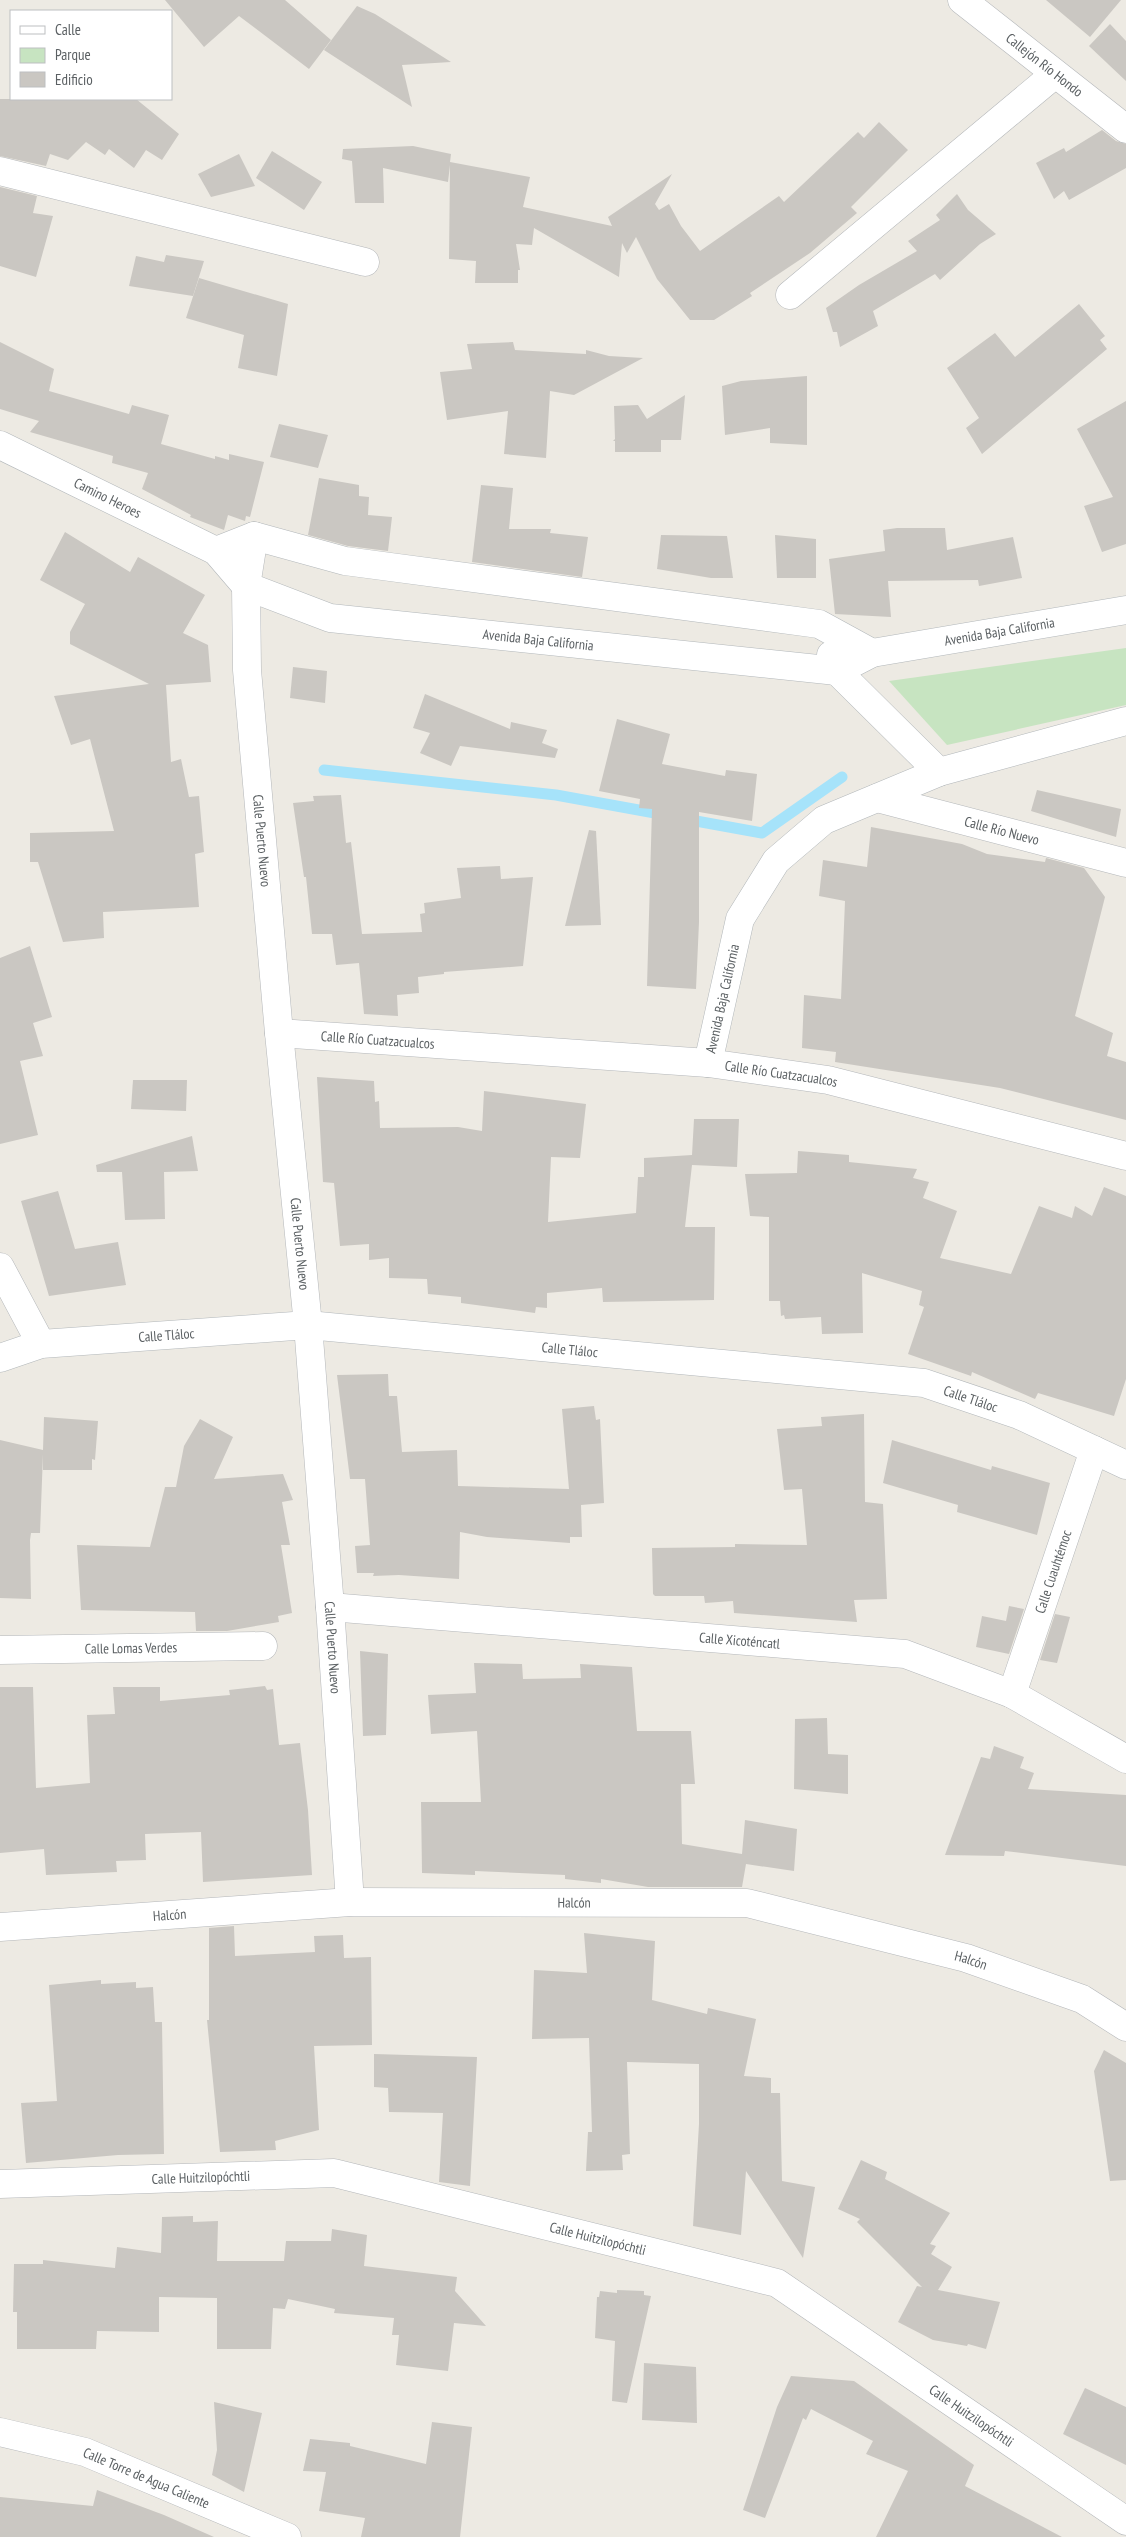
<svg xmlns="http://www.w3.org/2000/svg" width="1126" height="2537" font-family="'PT Sans Narrow',sans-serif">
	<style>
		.green { fill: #c7e4c1 }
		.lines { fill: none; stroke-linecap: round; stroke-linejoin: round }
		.stream { stroke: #a6e3fa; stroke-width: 11 }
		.building { fill: #cac7c2 }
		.street-casing { stroke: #b4b7ba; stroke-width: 29 }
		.secondary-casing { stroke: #b2b7ba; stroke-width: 29 }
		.street { stroke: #fff; stroke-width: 28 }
		.secondary { stroke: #fff; stroke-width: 28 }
		.labels { text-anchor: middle; stroke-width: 4; stroke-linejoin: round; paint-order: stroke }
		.street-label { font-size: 14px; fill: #5b6063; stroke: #fff }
	</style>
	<rect width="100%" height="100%" fill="#edeae3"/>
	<!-- green -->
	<polygon class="green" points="1126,648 1126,705 947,745 889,681"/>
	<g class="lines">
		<!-- stream -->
		<g class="stream">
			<polyline points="324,770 556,795 666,815"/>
			<polyline points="685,819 762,833 842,777"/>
		</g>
	</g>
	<!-- building -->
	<g class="building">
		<polygon points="165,0 285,0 331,40 309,69 239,16 204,47"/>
		<polygon points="1046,0 1121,0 1090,37"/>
		<polygon points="357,6 375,14 451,62 402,65 412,107 324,50"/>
		<polygon points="1110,24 1126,41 1126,81 1089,46"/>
		<polygon points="0,99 136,99 179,134 162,160 146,150 134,168 109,149 105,155 86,142 68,160 50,154 46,166 0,156"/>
		<polygon points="879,122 908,150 851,207 857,213 810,253 750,293 752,296 714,320 690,320 657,279 636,237 627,253 622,243 619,277 534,228 532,245 516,244 520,270 518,270 518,283 475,283 476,261 449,259 450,165 448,182 383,168 384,203 355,203 352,161 342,159 343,149 413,146 451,154 450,162 530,177 523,207 612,226 608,217 672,174 655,204 659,210 669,204 681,226 700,251 779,196 784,202 858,132 864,138"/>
		<polygon points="1102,130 1116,141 1126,144 1126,168 1069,200 1064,191 1054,199 1036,163 1064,148 1066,152"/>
		<polygon points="272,151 322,182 304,210 256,178"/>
		<polygon points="239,154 255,186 211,197 198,174"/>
		<polygon points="0,187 37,196 33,213 53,216 36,277 0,266"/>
		<polygon points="957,194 968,210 996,234 980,244 940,280 935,274 873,311 878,326 840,347 837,332 833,332 826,308 859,285 917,251 908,241 940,220 936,215"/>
		<polygon points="166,255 204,261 193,296 129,286 136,256 164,262"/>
		<polygon points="199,278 288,304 277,376 238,368 244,335 186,318"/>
		<polygon points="1079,304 1105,336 1100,340 1107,349 982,454 966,428 979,418 947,368 995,333 1015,357"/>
		<polygon points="0,342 54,369 49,391 129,414 132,405 169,415 161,444 215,459 215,456 229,460 229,454 264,462 250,517 246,516 245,521 228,515 224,530 190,517 191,515 142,489 148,473 112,463 113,456 30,432 39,421 0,409"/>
		<polygon points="513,342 515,350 586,354 586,350 609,356 643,358 574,395 550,391 546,458 504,454 508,411 447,420 440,372 472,369 467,344"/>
		<polygon points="807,376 807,445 770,443 770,428 725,435 722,386 741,381"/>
		<polygon points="685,395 681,440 661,440 661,452 615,452 615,441 613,441 615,439 614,406 638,405 647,419"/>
		<polygon points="1126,401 1126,544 1102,552 1084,506 1113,497 1077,429"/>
		<polygon points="279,424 328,435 318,468 270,457"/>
		<polygon points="319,478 359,485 359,496 369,497 368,515 392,517 388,551 348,546 308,535"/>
		<polygon points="481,485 513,488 509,529 551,529 550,533 588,537 582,577 472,562"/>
		<polygon points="897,528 945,528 947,550 1013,537 1022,578 979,586 978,580 888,581 891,617 835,614 829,559 885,551 883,530"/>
		<polygon points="65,532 130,572 138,557 205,595 183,633 208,645 211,682 166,685 171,762 181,759 189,797 199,796 204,852 195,854 199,907 103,912 104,938 63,942 38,862 30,862 30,833 114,831 90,739 71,745 54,696 149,684 70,644 70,632 85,604 40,580"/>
		<polygon points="661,535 727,536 733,578 711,578 657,569"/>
		<polygon points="775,535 816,539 816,578 777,578"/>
		<polygon points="293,667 327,671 325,703 290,698"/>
		<polygon points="425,694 510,729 511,722 547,730 542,743 558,749 555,758 460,746 451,766 420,753 430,733 413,728"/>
		<polygon points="617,719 670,734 662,764 725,776 726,770 757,774 752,821 699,812 699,922 696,989 647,986 652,809 639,808 640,799 599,791"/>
		<polygon points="1037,790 1121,809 1116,837 1031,811"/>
		<polygon points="341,795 346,843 351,842 362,934 422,932 420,914 425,913 424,903 461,898 457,868 500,866 501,879 533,877 523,966 444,972 444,974 418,977 419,993 397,995 398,1016 364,1014 359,963 336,965 332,934 312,934 306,877 304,877 293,803 314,801 313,796"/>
		<polygon points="871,827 962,844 987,854 1045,862 1046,858 1084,868 1105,897 1075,1016 1113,1033 1107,1056 1126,1062 1126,1120 1000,1088 835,1062 836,1052 802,1048 804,995 841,999 845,901 819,896 823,860 867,867"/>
		<polygon points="589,830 596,831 601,925 565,926"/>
		<polygon points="30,946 52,1017 33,1023 43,1056 20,1061 38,1135 0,1144 0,958"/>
		<polygon points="317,1077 374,1081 375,1102 379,1101 380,1128 458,1127 482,1131 484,1091 586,1104 580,1158 551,1157 548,1222 636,1213 638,1177 644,1177 644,1158 692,1155 694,1119 739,1119 737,1167 692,1165 685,1227 715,1227 714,1300 603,1302 602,1288 547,1293 547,1308 536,1307 535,1313 461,1303 461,1297 428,1294 427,1279 389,1278 389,1258 369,1260 369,1244 340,1246 334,1183 323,1182"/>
		<polygon points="133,1080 187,1080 186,1111 131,1109"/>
		<polygon points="192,1136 198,1171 164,1172 165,1219 125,1220 122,1172 97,1172 96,1165"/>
		<polygon points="798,1151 849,1155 849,1162 917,1169 913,1178 929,1182 923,1198 957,1211 940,1258 1011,1274 1039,1206 1072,1218 1075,1206 1092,1216 1104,1187 1126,1196 1126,1379 1114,1416 1038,1393 1035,1399 972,1372 971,1376 908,1354 924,1307 919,1305 922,1291 862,1273 863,1333 822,1334 821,1317 785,1319 784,1315 781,1316 780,1301 769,1301 769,1217 750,1216 745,1174 797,1173"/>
		<polygon points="58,1191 75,1249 118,1242 126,1285 49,1296 21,1201"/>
		<polygon points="388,1374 389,1396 397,1396 402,1452 457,1450 458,1486 569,1489 562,1409 594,1406 596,1420 600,1419 604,1503 581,1505 582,1537 570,1537 570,1543 487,1537 460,1532 459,1579 399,1575 373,1576 374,1573 357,1573 355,1546 370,1545 365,1479 350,1479 337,1375"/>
		<polygon points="864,1414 865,1502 883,1504 887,1599 854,1600 857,1622 734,1613 733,1601 705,1603 704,1596 655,1596 653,1594 652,1548 735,1547 735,1544 807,1545 802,1489 784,1490 777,1429 822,1426 821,1417"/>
		<polygon points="44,1417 98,1421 95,1460 92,1459 92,1470 43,1470 43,1454 40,1533 31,1533 30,1540 31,1599 0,1598 0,1440 43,1450"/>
		<polygon points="200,1419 233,1437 214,1479 283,1474 293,1500 282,1502 290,1545 281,1545 292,1613 278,1616 279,1622 227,1631 196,1631 195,1612 81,1610 77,1545 150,1547 165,1487 176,1487 184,1446"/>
		<polygon points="892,1440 991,1470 992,1466 1050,1483 1037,1535 957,1512 958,1505 883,1483"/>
		<polygon points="1009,1606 1024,1609 1009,1654 976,1647 982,1616 1006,1621"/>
		<polygon points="1055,1614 1070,1617 1057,1663 1040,1660"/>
		<polygon points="360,1651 388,1654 386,1735 363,1736"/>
		<polygon points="474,1663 522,1664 523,1679 581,1678 580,1664 632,1667 637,1731 691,1731 695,1784 681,1784 682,1844 742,1854 745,1820 797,1829 794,1871 746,1864 742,1887 648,1887 601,1879 601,1883 565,1879 565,1875 475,1871 475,1875 422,1873 421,1802 481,1802 477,1731 431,1734 428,1695 476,1693"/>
		<polygon points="265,1686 267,1690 273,1689 279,1745 300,1743 308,1810 312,1875 203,1882 201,1832 145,1834 146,1860 116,1861 117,1872 46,1875 44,1849 0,1853 0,1687 33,1687 36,1788 90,1783 87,1715 115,1714 113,1687 160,1687 160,1701 230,1695 229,1690"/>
		<polygon points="827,1718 828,1754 848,1755 848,1794 794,1789 795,1719"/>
		<polygon points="994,1746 1024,1757 1020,1768 1034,1773 1028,1789 1126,1795 1126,1866 1005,1851 1004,1856 945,1855 981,1757 990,1759"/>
		<polygon points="234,1926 235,1956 315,1952 314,1936 343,1935 344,1958 371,1957 372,2045 314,2046 319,2130 275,2141 276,2150 220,2152 207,2020 209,2020 209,1928"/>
		<polygon points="584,1933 655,1941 652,2000 707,2014 708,2008 756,2019 744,2076 771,2078 771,2093 780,2093 782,2181 815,2187 803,2258 746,2171 741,2235 693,2226 699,2124 699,2064 627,2062 630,2154 622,2155 623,2170 586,2171 588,2132 592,2132 589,2038 532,2039 534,1970 587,1973"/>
		<polygon points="101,1980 101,1984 136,1982 136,1988 153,1987 155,2022 162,2022 164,2154 118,2155 26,2163 21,2103 57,2101 49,1985"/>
		<polygon points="1104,2050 1126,2063 1126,2180 1110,2181 1094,2071"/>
		<polygon points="374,2054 477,2057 470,2186 439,2182 443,2113 389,2112 388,2088 374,2087"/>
		<polygon points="861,2160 887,2172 885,2179 950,2213 930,2244 936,2246 931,2254 952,2267 938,2290 1000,2302 986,2349 968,2344 967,2346 933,2340 898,2322 917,2286 922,2287 857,2222 860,2219 838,2209"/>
		<polygon points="193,2216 193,2222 218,2221 217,2261 284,2261 286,2241 331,2241 332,2229 367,2235 364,2266 457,2277 455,2291 486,2326 454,2323 448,2371 396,2365 399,2335 392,2335 394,2318 334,2313 335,2309 288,2299 285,2309 273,2308 271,2349 217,2349 217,2298 159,2297 159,2332 97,2331 96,2349 17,2349 17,2312 13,2312 14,2264 43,2264 43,2260 115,2268 117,2247 161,2253 162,2217"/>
		<polygon points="617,2290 644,2291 644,2295 651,2296 627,2403 612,2401 615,2341 595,2338 597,2297 599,2297 600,2291 617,2293"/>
		<polygon points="644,2363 696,2367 697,2423 642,2420"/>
		<polygon points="791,2376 854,2381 974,2465 965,2486 1062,2537 876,2537 908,2471 866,2454 873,2441 811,2409 806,2420 803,2418 765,2518 743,2510 777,2407"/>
		<polygon points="1085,2388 1126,2407 1126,2465 1063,2434"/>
		<polygon points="214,2402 262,2413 244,2492 212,2475 217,2450"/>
		<polygon points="432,2422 472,2427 460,2537 361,2537 365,2518 319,2511 326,2472 303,2471 310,2439 350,2443 350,2446 426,2464"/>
		<polygon points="97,2490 164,2515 214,2537 0,2537 0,2497 93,2506"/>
	</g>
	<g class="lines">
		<defs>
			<g id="street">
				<path id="s1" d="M962,0L1126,129"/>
				<polyline points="0,171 365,262"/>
				<polyline points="790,295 1055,74"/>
				<path id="s2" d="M254,536L246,586L247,670L279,1033L308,1325L330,1607L350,1902"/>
				<path id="s3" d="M877,798L1126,863"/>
				<path id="s4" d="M279,1033L708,1063L828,1080L1126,1156"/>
				<polyline points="0,1267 41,1344"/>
				<path id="s5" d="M330,1607L905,1654L1012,1694L1126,1759"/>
				<path id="s6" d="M0,1650L263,1646"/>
				<path id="s7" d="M1012,1694L1094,1450"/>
				<path id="s8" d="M0,1927L350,1902L747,1903L966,1958L1082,1999L1126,2027"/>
				<path id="s9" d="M0,2184L334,2173L777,2283L1126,2521"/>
				<path id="s10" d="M0,2432L85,2452L287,2537"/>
			</g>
			<g id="secondary">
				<path id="s11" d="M0,445L216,551L246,586L330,618L837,671L872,653L1126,610"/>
				<polyline points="216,551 254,536 345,561 819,624 872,653"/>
				<polyline points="831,655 837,671 939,772"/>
				<path id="s12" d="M708,1063L740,919L776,861L824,820L939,772L1126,721"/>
				<path id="s13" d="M0,1358L41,1344L308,1325L924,1383L1019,1415L1126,1465"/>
			</g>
		</defs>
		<!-- street casing -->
		<use href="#street" class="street-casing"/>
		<!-- secondary casing -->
		<use href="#secondary" class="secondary-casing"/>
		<!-- street -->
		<use href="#street" class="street"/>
		<!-- secondary -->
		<use href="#secondary" class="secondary"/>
	</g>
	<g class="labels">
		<!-- street labels -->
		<g class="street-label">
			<text dy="5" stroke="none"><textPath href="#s1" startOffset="105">Callejón Río Hondo</textPath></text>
			<text dy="5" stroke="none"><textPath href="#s11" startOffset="120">Camino Heroes</textPath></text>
			<text dy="5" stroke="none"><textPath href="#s11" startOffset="1055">Avenida Baja California</textPath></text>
			<text dy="5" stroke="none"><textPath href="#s11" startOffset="586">Avenida Baja California</textPath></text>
			<text dy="5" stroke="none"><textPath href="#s3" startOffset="129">Calle Río Nuevo</textPath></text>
			<text dy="5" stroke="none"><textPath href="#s2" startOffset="306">Calle Puerto Nuevo</textPath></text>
			<text dy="5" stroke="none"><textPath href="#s12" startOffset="66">Avenida Baja California</textPath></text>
			<text dy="5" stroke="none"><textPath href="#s4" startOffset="99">Calle Río Cuatzacualcos</textPath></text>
			<text dy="5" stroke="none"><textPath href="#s4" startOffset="504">Calle Río Cuatzacualcos</textPath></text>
			<text dy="5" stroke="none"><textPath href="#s2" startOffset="711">Calle Puerto Nuevo</textPath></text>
			<text dy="5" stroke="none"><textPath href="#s13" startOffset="169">Calle Tláloc</textPath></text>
			<text dy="5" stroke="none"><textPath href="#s13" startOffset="574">Calle Tláloc</textPath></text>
			<text dy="5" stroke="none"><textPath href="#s13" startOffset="979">Calle Tláloc</textPath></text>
			<text dy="5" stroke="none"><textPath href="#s7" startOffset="129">Calle Cuauhtémoc</textPath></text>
			<text dy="5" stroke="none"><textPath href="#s5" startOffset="411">Calle Xicoténcatl</textPath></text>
			<text dy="5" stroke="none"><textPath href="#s2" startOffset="1116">Calle Puerto Nuevo</textPath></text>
			<text dy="5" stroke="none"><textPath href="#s6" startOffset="131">Calle Lomas Verdes</textPath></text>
			<text dy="5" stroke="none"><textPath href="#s8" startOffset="575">Halcón</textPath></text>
			<text dy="5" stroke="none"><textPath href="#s8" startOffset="170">Halcón</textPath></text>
			<text dy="5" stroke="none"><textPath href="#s8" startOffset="979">Halcón</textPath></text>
			<text dy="5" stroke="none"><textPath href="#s9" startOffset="201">Calle Huitzilopóchtli</textPath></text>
			<text dy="5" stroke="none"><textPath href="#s9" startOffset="606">Calle Huitzilopóchtli</textPath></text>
			<text dy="5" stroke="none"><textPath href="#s9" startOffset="1026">Calle Huitzilopóchtli</textPath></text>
			<text dy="5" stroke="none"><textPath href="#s10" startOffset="154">Calle Torre de Agua Caliente</textPath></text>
		</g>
	</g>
	<!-- legend -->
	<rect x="10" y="10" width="162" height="90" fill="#ffffff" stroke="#bdbfc1"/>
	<rect x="20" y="26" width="25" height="8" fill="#ffffff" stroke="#bdbfc1"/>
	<text x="55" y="35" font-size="15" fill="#5b6063">Calle</text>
	<rect x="20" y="48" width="25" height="15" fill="#c7e4c1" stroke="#bdbfc1"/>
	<text x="55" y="60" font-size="15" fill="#5b6063">Parque</text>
	<rect x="20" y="72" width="25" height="15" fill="#cac7c2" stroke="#bdbfc1"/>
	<text x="55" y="85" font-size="15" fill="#5b6063">Edificio</text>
</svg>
